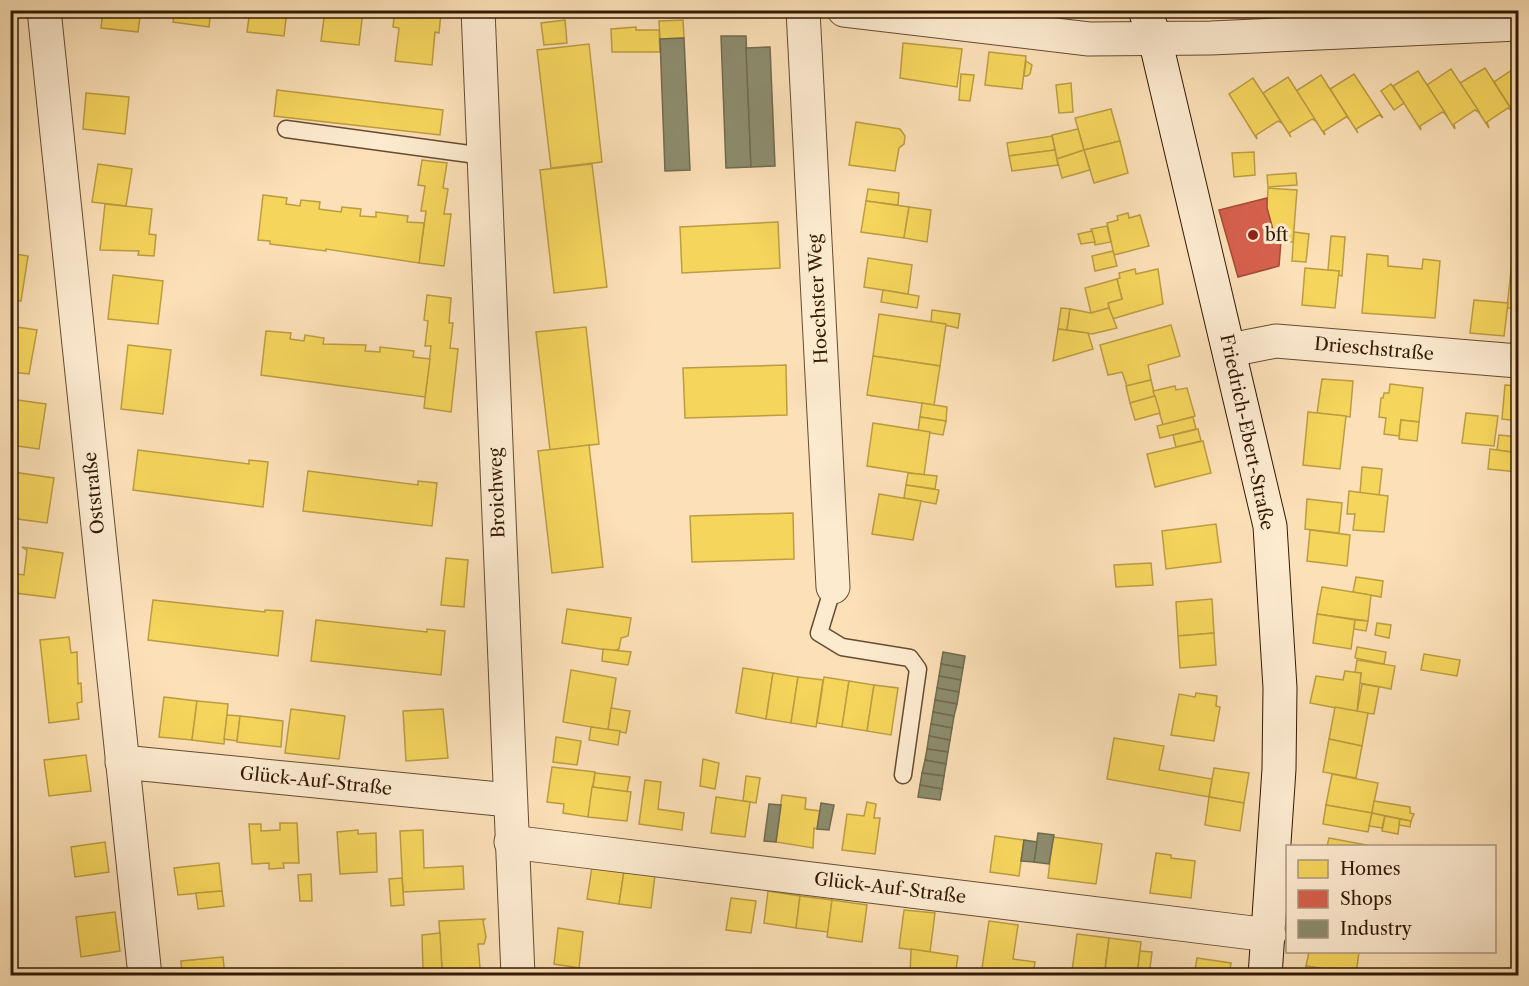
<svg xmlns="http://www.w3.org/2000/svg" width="1529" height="986" font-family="'Libre Caslon Text',serif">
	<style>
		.homes { fill: #f6d55c; stroke: #bc9d42; stroke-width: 1.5 }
		.shops { fill: #d6604d; stroke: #a54b37; stroke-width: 1.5 }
		.industry { fill: #8c8c6e; stroke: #716a4e; stroke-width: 1.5 }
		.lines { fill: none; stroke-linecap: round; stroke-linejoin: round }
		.service-casing { stroke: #654c31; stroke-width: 19 }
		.minor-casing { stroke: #654c31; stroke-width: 35 }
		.secondary-casing { stroke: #331a04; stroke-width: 35 }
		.service { stroke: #fdebd0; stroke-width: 16 }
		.minor { stroke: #fdebd0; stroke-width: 33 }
		.secondary { stroke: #fdebd0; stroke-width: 33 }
		.poi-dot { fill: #8f2418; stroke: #fdebd0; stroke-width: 2 }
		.labels { text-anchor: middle; stroke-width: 6; stroke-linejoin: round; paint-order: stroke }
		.poi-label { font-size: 18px; fill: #331a04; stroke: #fdebd0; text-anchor: start }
		.street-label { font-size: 18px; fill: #331a04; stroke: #fdebd0 }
	</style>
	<rect width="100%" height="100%" fill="#fce0b7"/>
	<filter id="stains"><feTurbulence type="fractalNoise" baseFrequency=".00333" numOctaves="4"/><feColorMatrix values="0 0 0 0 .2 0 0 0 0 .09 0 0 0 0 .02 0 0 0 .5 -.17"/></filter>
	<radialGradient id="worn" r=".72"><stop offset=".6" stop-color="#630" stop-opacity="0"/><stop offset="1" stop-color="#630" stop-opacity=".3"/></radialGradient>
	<!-- homes -->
	<g class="homes">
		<polygon points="103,10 141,10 138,32 101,28"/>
		<polygon points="175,10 211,10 209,27 173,22"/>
		<polygon points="250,10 287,10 284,36 247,32"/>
		<polygon points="325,10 366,10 363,11 359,45 321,41"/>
		<polygon points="395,10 441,13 439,33 435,32 432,65 395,61 399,28 393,27"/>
		<polygon points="565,20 567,43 544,45 541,23"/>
		<polygon points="683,20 684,38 660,39 659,21"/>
		<polygon points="636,27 636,30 659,30 660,52 612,52 611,29"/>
		<polygon points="903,43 962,49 957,87 900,78"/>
		<polygon points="589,44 602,162 551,168 537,50"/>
		<polygon points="989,52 1026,56 1022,89 985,85"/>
		<polygon points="1026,61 1032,65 1030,74 1027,76 1024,76"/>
		<polygon points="1518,66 1518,120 1494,82"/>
		<polygon points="1485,68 1513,112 1508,108 1487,122 1489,128 1460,83"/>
		<polygon points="1451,69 1480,113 1475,110 1454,124 1455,129 1427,85"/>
		<polygon points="1418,71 1446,114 1442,112 1420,126 1421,130 1393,86"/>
		<polygon points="961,74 974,75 970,101 959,100"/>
		<polygon points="1354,74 1383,118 1379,115 1356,129 1358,133 1330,89"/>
		<polygon points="1321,75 1349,119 1346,117 1324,131 1325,135 1296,91"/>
		<polygon points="1288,77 1316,121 1312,119 1289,133 1291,137 1263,93"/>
		<polygon points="1253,78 1282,123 1278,121 1256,135 1257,139 1229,94"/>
		<polygon points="1071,83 1073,112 1059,113 1056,85"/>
		<polygon points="1391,84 1404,103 1394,110 1381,91"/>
		<polygon points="277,90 443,110 440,135 274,116"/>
		<polygon points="86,93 129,97 125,134 83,129"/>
		<polygon points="1111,109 1120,141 1084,150 1075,118"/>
		<polygon points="856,122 900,129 905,136 904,144 899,148 895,171 849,165"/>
		<polygon points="1078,129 1084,150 1057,159 1052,135"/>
		<polygon points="1052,136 1055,150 1009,156 1007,143"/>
		<polygon points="1120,141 1128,173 1094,183 1084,150"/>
		<polygon points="1055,150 1058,165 1012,171 1009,156"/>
		<polygon points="1084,150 1090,170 1062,178 1057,159"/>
		<polygon points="1254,152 1255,175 1234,177 1232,153"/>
		<polygon points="422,160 447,163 443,188 448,189 444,214 451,214 444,266 419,263 426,211 421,211 425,186 418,185"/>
		<polygon points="98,164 132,169 126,206 92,202"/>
		<polygon points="592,164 607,287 554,293 540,170"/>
		<polygon points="1296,173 1297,185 1268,187 1267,175"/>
		<polygon points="10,181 17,182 13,225 10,225"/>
		<polygon points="1268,188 1297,190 1293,242 1276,241 1267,208"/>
		<polygon points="868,189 899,193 898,205 866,201"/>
		<polygon points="263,195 287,198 286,204 300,206 301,200 320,202 319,209 341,212 342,207 361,209 360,216 376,217 376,212 408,216 407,222 424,223 419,263 326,249 326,251 270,244 270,241 258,240"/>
		<polygon points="866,201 909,207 904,238 861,232"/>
		<polygon points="105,204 152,209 149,234 156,235 154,256 138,255 139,251 100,250"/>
		<polygon points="909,207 931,210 927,242 904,238"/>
		<polygon points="1128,213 1129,218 1140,215 1149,246 1114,255 1107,223 1118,220 1117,216"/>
		<polygon points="778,222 780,268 682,273 680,227"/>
		<polygon points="1107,226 1111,242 1095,245 1091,229"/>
		<polygon points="1092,231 1095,242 1081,244 1078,234"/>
		<polygon points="1294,232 1309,234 1306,262 1292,261"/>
		<polygon points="1331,236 1345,237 1342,276 1338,275 1339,271 1328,270"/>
		<polygon points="1113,251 1117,266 1095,271 1092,256"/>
		<polygon points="10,253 28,256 21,301 10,299"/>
		<polygon points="1367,254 1388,256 1388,266 1422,269 1423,259 1440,261 1435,318 1362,313"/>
		<polygon points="868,258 912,265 908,294 864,287"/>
		<polygon points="1512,261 1518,264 1518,308 1507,308"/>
		<polygon points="1305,268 1339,271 1335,308 1302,305"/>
		<polygon points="1135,269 1136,274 1158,269 1163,304 1112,319 1108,303 1122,299 1117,279 1120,278 1119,273"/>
		<polygon points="113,275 163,281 158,324 108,319"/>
		<polygon points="1117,279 1122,299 1108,303 1109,308 1091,313 1085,288"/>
		<polygon points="883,290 919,296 917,308 881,302"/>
		<polygon points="427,295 451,298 449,323 453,323 450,348 458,349 451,412 424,408 431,346 425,346 428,321 424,320"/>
		<polygon points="1474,300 1508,303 1504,336 1470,333"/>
		<polygon points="1061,308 1070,309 1067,330 1058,329"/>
		<polygon points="1109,308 1117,328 1092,334 1067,330 1070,309 1091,313"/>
		<polygon points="932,310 960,314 958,328 931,322"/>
		<polygon points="879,314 946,324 940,366 873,356"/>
		<polygon points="1171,325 1180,356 1148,365 1151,380 1127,386 1122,372 1108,375 1100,345"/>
		<polygon points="10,326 37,330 29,374 10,372"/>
		<polygon points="586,327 599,444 550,450 536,332"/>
		<polygon points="1058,329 1088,333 1093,349 1053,361"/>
		<polygon points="266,331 291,333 290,339 304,341 305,335 324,338 323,344 366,345 365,351 380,352 380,347 414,351 413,357 430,359 425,397 261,375"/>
		<polygon points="128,345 171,350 163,414 121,409"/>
		<polygon points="873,356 940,366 934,405 867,395"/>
		<polygon points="786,365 787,415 685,418 683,368"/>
		<polygon points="1322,379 1353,381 1350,417 1317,413"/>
		<polygon points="1151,380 1155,396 1130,403 1126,386"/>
		<polygon points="1390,384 1423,388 1419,422 1401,420 1399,436 1384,434 1386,418 1379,417 1381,398 1383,398 1384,393 1389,393"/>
		<polygon points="1505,385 1518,386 1518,421 1502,419"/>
		<polygon points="1175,386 1176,390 1187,388 1195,416 1163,425 1153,391"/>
		<polygon points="1155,396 1160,413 1135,420 1130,403"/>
		<polygon points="10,399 46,404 39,449 10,445"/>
		<polygon points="922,403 947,407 946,421 920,417"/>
		<polygon points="1308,412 1346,416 1340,469 1303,465"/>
		<polygon points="1466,413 1498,416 1494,446 1462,443"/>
		<polygon points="920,417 946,421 943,435 918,431"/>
		<polygon points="1193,417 1196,429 1160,438 1157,426"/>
		<polygon points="1401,420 1419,422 1417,441 1399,439"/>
		<polygon points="873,423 930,432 924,475 867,466"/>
		<polygon points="1198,429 1201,441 1176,447 1173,435"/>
		<polygon points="1499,435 1518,437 1518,453 1497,450"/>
		<polygon points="1203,441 1211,473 1155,487 1147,454"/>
		<polygon points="589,445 603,567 552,573 538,451"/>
		<polygon points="1490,449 1518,453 1518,472 1488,469"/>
		<polygon points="138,450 249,464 249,460 268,462 263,507 133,490"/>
		<polygon points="1362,467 1382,469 1379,496 1360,494"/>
		<polygon points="308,471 418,485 418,481 437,483 432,526 303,511"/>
		<polygon points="13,472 54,478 47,523 10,518"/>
		<polygon points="908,473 937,476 935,489 906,485"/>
		<polygon points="906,485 939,490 936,504 904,498"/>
		<polygon points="1349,491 1388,496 1384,532 1353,530 1355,514 1347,514"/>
		<polygon points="879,494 921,501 913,540 872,534"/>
		<polygon points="1307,499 1342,503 1339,533 1305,529"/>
		<polygon points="793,513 794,559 692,562 690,516"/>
		<polygon points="1216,524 1221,562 1166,569 1162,531"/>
		<polygon points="1310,530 1350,535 1347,566 1307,561"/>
		<polygon points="22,547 63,553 55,598 15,593 18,574 24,575 27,550"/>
		<polygon points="446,558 468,560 464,607 441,605"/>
		<polygon points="1151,563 1153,585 1116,587 1114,565"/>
		<polygon points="1356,577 1383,581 1381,597 1353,592"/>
		<polygon points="1322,587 1371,595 1368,621 1317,614"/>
		<polygon points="1212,599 1214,633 1178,636 1176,602"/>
		<polygon points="153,600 265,612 265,610 283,611 278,656 148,640"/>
		<polygon points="567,609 631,618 628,636 621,638 619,649 613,651 562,643"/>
		<polygon points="1317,614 1355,620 1351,649 1313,643"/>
		<polygon points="316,620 427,632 427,629 445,631 441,675 311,661"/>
		<polygon points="1355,620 1368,621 1366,631 1354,629"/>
		<polygon points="1377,623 1391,625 1389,638 1375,635"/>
		<polygon points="1214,633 1216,665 1180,668 1178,636"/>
		<polygon points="69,637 71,653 77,652 78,684 81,683 82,702 77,703 79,719 49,723 40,640"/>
		<polygon points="1357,647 1386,652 1384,664 1355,658"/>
		<polygon points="603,649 631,652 628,665 602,661"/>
		<polygon points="1424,654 1460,660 1457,676 1421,670"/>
		<polygon points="1357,660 1395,666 1391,689 1360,683 1361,673 1355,673"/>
		<polygon points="743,668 773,673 766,719 736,713"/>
		<polygon points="571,670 616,678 608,730 563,722"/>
		<polygon points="1345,671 1361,673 1357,712 1310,703 1316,676 1343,680"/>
		<polygon points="773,673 798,677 791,723 766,719"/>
		<polygon points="798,677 823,680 816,727 791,723"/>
		<polygon points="824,677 849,681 842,727 817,723"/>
		<polygon points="849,681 874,685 867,731 842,727"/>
		<polygon points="1362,684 1379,687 1374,714 1357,712"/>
		<polygon points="874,685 898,688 891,735 867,731"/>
		<polygon points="1196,693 1217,696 1216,706 1220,707 1214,741 1171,735 1179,694 1195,697"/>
		<polygon points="164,697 197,701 192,740 159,737"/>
		<polygon points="197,701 228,704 224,744 192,740"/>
		<polygon points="1335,707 1368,713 1362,746 1329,739"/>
		<polygon points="611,708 630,711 626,733 608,730"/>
		<polygon points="291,709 345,716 339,759 285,753"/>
		<polygon points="443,709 448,758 406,761 403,711"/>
		<polygon points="227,715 240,716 237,741 224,739"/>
		<polygon points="240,716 283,721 281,747 237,742"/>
		<polygon points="591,727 620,731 618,745 589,740"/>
		<polygon points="556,737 581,741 577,765 553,762"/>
		<polygon points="1114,738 1164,746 1159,770 1212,779 1209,797 1107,779"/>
		<polygon points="1329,739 1362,746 1356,778 1323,772"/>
		<polygon points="86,755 91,791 49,796 44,760"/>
		<polygon points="703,759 719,763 715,789 700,786"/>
		<polygon points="552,767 595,772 588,817 563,813 564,804 547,802"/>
		<polygon points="1214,768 1249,773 1244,803 1209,797"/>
		<polygon points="595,773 630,777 627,792 593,787"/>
		<polygon points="1332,774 1378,783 1372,813 1326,805"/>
		<polygon points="746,776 760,778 756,803 743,801"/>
		<polygon points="645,780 661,782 658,809 684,813 682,830 639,824"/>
		<polygon points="592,787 631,792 627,821 588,817"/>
		<polygon points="782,795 806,798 805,809 820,811 817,829 814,828 813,848 776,842"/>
		<polygon points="716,797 750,802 745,837 711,833"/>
		<polygon points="1209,797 1244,803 1240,831 1205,825"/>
		<polygon points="1374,801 1410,807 1410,813 1414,814 1411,821 1372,813"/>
		<polygon points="867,802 876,804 874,818 880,818 875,854 842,850 847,814 864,816"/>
		<polygon points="1326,805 1372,813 1368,832 1323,824"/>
		<polygon points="1372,813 1385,816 1382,828 1369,826"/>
		<polygon points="1385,816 1400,819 1398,834 1382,831"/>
		<polygon points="1400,819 1411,821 1410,827 1399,825"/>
		<polygon points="280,823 297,823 299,863 283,863 284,868 269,869 269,863 252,864 249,824 261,824 261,831 280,830"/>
		<polygon points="358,830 358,834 376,833 377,872 340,874 337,832"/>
		<polygon points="423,830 424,868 463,866 464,889 403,892 400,831"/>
		<polygon points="995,836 1024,840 1019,876 990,872"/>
		<polygon points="1053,837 1102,844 1096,884 1048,878"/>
		<polygon points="1329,838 1367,845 1367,846 1327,846"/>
		<polygon points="105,842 109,872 75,877 71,847"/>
		<polygon points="1156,853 1171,855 1171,858 1195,861 1191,898 1150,893"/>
		<polygon points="219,863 222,891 178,895 174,868"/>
		<polygon points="592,867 624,871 619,904 587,899"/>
		<polygon points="624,871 655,875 651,908 619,904"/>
		<polygon points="311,874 312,901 300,901 298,875"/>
		<polygon points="402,878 404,905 391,906 389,879"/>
		<polygon points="222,891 224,906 198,909 196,893"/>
		<polygon points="768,891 800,896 796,928 764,923"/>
		<polygon points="800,896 832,900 828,932 796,928"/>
		<polygon points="731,898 756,901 751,933 726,930"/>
		<polygon points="832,900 867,905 862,942 827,937"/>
		<polygon points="904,910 935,913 930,952 899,948"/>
		<polygon points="115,912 120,951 81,957 76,917"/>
		<polygon points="485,919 483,921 486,937 484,944 478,944 480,968 442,970 439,921"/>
		<polygon points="989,921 1018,925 1013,959 1035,962 1033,976 981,975"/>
		<polygon points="558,928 583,932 579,968 554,964"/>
		<polygon points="440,933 442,970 423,971 422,935"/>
		<polygon points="1077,934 1109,938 1104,976 1072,971"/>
		<polygon points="1109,938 1141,942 1137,976 1105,971"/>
		<polygon points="911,949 958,956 955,976 910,976"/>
		<polygon points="1140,951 1152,952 1149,976 1137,976"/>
		<polygon points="1309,952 1359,952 1356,974 1306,966"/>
		<polygon points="223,957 225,976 182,976 181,961"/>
		<polygon points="1197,958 1231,963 1229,976 1194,976"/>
		<polygon points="1306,966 1356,974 1356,976 1305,976"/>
		<polygon points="571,967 591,970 591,976 570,976"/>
		<polygon points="1150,968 1169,972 1169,976 1149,976"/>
		<polygon points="460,969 460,976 428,976 428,970"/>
	</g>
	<!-- shops -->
	<polygon class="shops" points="1267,198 1267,208 1276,241 1281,241 1279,266 1238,277 1219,210"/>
	<!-- industry -->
	<g class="industry">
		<polygon points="721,36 746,36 751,167 726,168"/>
		<polygon points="684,38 690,170 665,171 660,39"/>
		<polygon points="770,47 775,166 751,167 746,48"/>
		<polygon points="943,652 965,656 963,668 941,664"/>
		<polygon points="941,664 963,668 961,680 939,676"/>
		<polygon points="939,676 961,680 959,692 937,688"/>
		<polygon points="937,688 959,692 957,704 935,700"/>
		<polygon points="935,700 957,704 954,716 933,712"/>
		<polygon points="933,712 954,716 952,728 931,724"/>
		<polygon points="931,724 952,728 950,740 929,736"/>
		<polygon points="929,736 950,740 948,752 927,749"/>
		<polygon points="927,749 948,752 946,764 925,760"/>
		<polygon points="925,760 946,764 944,776 922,773"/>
		<polygon points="922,773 944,776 942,789 920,785"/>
		<polygon points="920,785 942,789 940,800 918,797"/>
		<polygon points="821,803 834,805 829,830 817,829"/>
		<polygon points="769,804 781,805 776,842 764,841"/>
		<polygon points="1038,833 1054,835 1049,864 1034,862"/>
		<polygon points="1024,840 1037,842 1034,862 1021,861"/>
	</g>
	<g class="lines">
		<defs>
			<g id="service">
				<polyline points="286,129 484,156"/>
				<polyline points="833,587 819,633 842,647 910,658 918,669 903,775"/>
			</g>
			<g id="minor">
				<polyline points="44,10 145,976"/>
				<polyline points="478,10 518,976"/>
				<polyline points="803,10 833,587"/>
				<polyline points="844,10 1089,39 1211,38 1518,24"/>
				<polyline points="1230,350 1276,341 1518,361"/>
				<polyline points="122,762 509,800"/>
				<polyline points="511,842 1269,935"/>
			</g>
			<polyline id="secondary" points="1145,10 1155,39 1270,526 1280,688 1279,769 1265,976"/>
		</defs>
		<!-- service casing -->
		<use href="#service" class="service-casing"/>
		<!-- minor casing -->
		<use href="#minor" class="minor-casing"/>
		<!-- secondary casing -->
		<use href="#secondary" class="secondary-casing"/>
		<!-- service -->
		<use href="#service" class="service"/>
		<!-- minor -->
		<use href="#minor" class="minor"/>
		<!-- secondary -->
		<use href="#secondary" class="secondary"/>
	</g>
	<!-- markers -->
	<circle class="poi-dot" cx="1253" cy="235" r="6"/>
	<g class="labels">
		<!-- poi labels -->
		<g class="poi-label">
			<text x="1265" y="241">bft</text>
		</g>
		<!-- street labels -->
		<g class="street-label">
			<text transform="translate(818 299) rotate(-93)" y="6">Hoechster Weg</text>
			<text transform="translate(1374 349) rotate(5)" y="6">Drieschstraße</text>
			<text transform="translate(1247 432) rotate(78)" y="6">Friedrich-Ebert-Straße</text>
			<text transform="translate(94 493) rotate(-96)" y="6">Oststraße</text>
			<text transform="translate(497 493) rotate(-92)" y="6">Broichweg</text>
			<text transform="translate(316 781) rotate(6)" y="6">Glück-Auf-Straße</text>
			<text transform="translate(890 888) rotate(7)" y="6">Glück-Auf-Straße</text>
		</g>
	</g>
	<!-- margin -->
	<rect width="1529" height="986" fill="none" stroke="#fce0b7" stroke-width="36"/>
	<rect x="12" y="12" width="1505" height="962" fill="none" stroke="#331a04" stroke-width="3"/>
	<rect x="18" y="18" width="1493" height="950" fill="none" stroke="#331a04" stroke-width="1.5"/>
	<!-- legend -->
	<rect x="1286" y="845" width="210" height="108" fill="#fdebd0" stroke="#ac977e" stroke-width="1.5"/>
	<rect x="1298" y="860" width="30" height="18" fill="#f6d55c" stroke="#ac977e" stroke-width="1.5"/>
	<text x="1340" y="875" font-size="18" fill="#331a04">Homes</text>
	<rect x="1298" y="890" width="30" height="18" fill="#d6604d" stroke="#ac977e" stroke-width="1.5"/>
	<text x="1340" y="905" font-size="18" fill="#331a04">Shops</text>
	<rect x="1298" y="920" width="30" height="18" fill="#8c8c6e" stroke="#ac977e" stroke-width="1.5"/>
	<text x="1340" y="935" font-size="18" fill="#331a04">Industry</text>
	<rect width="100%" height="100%" filter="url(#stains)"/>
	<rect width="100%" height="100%" fill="url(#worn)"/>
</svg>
